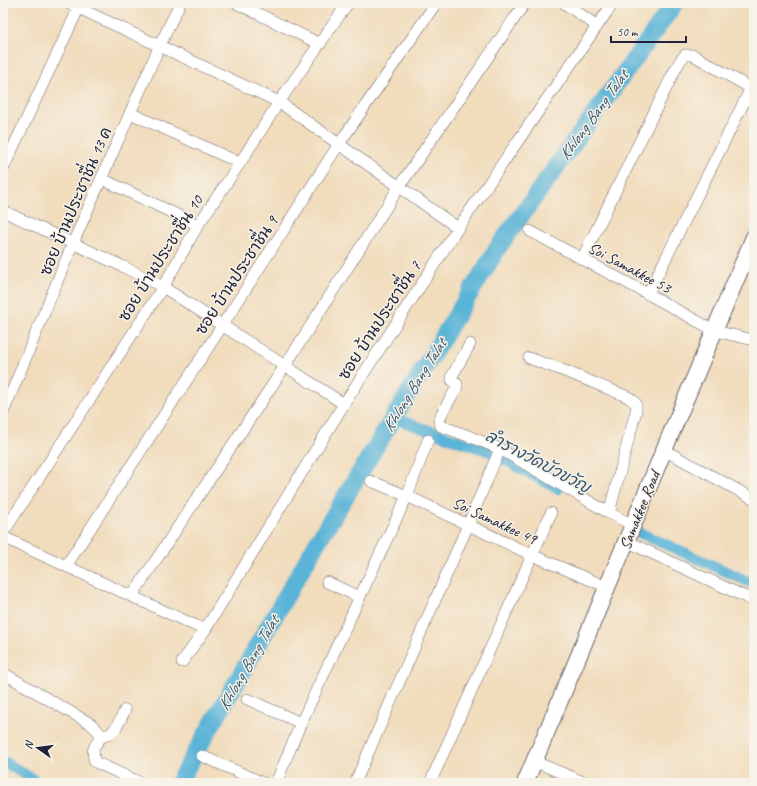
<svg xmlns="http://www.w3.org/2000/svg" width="757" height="786" font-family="Caveat,'Playpen Sans Thai',sans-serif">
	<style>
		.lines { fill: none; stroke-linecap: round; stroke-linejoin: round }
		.canal { stroke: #5ab4d7; stroke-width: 11 }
		.river { stroke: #5ab4d7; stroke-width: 18 }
		.street-casing { stroke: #6a6368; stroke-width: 12 }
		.secondary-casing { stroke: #6a6368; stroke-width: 18 }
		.street { stroke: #fff; stroke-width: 11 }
		.secondary { stroke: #fff; stroke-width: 16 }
		.labels { text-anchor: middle; stroke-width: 3; stroke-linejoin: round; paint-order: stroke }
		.street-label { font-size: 16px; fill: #22223b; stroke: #f7f3e8 }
		.water-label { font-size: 17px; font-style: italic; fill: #365572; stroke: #f7f3e8 }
	</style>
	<rect width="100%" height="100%" fill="#f7f3e8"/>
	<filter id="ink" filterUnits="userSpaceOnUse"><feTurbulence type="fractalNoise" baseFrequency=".025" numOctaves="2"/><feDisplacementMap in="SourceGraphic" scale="8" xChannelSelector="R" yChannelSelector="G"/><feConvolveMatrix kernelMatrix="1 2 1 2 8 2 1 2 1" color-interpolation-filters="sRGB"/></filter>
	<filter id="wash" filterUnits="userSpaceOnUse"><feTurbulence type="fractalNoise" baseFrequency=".012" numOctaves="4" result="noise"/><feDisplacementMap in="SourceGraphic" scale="16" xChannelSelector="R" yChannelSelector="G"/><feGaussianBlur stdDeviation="0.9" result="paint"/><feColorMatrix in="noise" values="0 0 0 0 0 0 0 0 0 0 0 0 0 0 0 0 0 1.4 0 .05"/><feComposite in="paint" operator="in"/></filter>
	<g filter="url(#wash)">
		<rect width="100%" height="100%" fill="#f1dcbc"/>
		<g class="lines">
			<!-- canal -->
			<g class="canal">
				<polyline points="393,418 491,452 558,489"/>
				<polyline points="638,532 754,584"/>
				<polyline points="3,761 39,783"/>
			</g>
			<!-- river -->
			<polyline class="river" points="178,783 318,541 499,246 675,3"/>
		</g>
	</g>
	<g filter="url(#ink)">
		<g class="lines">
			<defs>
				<g id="street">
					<polyline points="68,3 279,102 458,228"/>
					<polyline points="236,3 320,44"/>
					<polyline points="564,3 597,26"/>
					<polyline points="130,113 240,163"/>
					<polyline points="3,169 81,3"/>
					<polyline points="102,179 198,225"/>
					<polyline points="3,211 124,267 163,287 344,404"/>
					<polyline points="530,231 648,294 715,331 754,340"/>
					<polyline points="582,259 672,76 680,61 685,55 693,55 754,90"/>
					<polyline points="648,294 751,88"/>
					<polyline points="470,344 452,376 452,380 457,384 457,387 441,415 439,422 441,426 471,437 500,449 609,513 633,525"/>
					<path d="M529,358L570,373L628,397C635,402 637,402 636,411L609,513"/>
					<polyline points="3,413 73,243 160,45 180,3"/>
					<polyline points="664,450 754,499"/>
					<polyline points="371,481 407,496 532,555 607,587"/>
					<polyline points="3,533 163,287 198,225 240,163 279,102 348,3"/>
					<polyline points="3,537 205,630"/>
					<polyline points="626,541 754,601"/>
					<polyline points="66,566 222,326 339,144 436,3"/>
					<polyline points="327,582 359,597"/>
					<polyline points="132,596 285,366 399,187 525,3"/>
					<polyline points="182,662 205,630 344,404 458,228 613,3"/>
					<path d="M3,673L91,724L97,730L102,736C94,746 91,749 95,762L141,783"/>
					<polyline points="247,699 301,723"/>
					<path d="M102,736C115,736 120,720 125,710"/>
					<polyline points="202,756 263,783"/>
					<polyline points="533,761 586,783"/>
					<polyline points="276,783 301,723 407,496 428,440"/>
					<polyline points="355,783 468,525 500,449"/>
					<polyline points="430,783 551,513"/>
				</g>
				<polyline id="secondary" points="525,783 572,672 664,450 754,237"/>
			</defs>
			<!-- street casing -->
			<use href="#street" class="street-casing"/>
			<!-- secondary casing -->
			<use href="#secondary" class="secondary-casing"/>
			<!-- street -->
			<use href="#street" class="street"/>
			<!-- secondary -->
			<use href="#secondary" class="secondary"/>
		</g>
	</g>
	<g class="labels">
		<!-- street labels -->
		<g class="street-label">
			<text transform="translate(75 201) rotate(-67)" y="6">ซอย บ้านประชาชื่น 13 ค</text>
			<text transform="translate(160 258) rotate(-58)" y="6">ซอย บ้านประชาชื่น 10</text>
			<text transform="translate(630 267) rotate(28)" y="6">Soi Samakkee 53</text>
			<text transform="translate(236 275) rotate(-57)" y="6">ซอย บ้านประชาชื่น 9</text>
			<text transform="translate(379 320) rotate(-57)" y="6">ซอย บ้านประชาชื่น 7</text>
			<text transform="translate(639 510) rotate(-68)" y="6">Samakkee Road</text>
			<text transform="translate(495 520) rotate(25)" y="6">Soi Samakkee 49</text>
		</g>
		<!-- water labels -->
		<g class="water-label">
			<text transform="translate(593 115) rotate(-54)" y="6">Khlong Bang Talat</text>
			<text transform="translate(414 385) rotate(-58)" y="6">Khlong Bang Talat</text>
			<text transform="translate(538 461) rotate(28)" y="6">ลำรางวัดบัวขวัญ</text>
			<text transform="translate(248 663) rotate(-60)" y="6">Khlong Bang Talat</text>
		</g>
	</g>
	<!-- margin -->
	<rect width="757" height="786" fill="none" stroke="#f7f3e8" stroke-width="16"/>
	<!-- north arrow -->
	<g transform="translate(38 748) rotate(284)" stroke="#f7f3e8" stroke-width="3" paint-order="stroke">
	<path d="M0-3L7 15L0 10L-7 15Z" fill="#22223b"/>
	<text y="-6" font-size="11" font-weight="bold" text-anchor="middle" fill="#22223b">N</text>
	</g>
	<!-- scale -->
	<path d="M611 36v6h75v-6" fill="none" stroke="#22223b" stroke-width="2"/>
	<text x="617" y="36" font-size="12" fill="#22223b" stroke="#f7f3e8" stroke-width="3" paint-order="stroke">50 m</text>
</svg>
